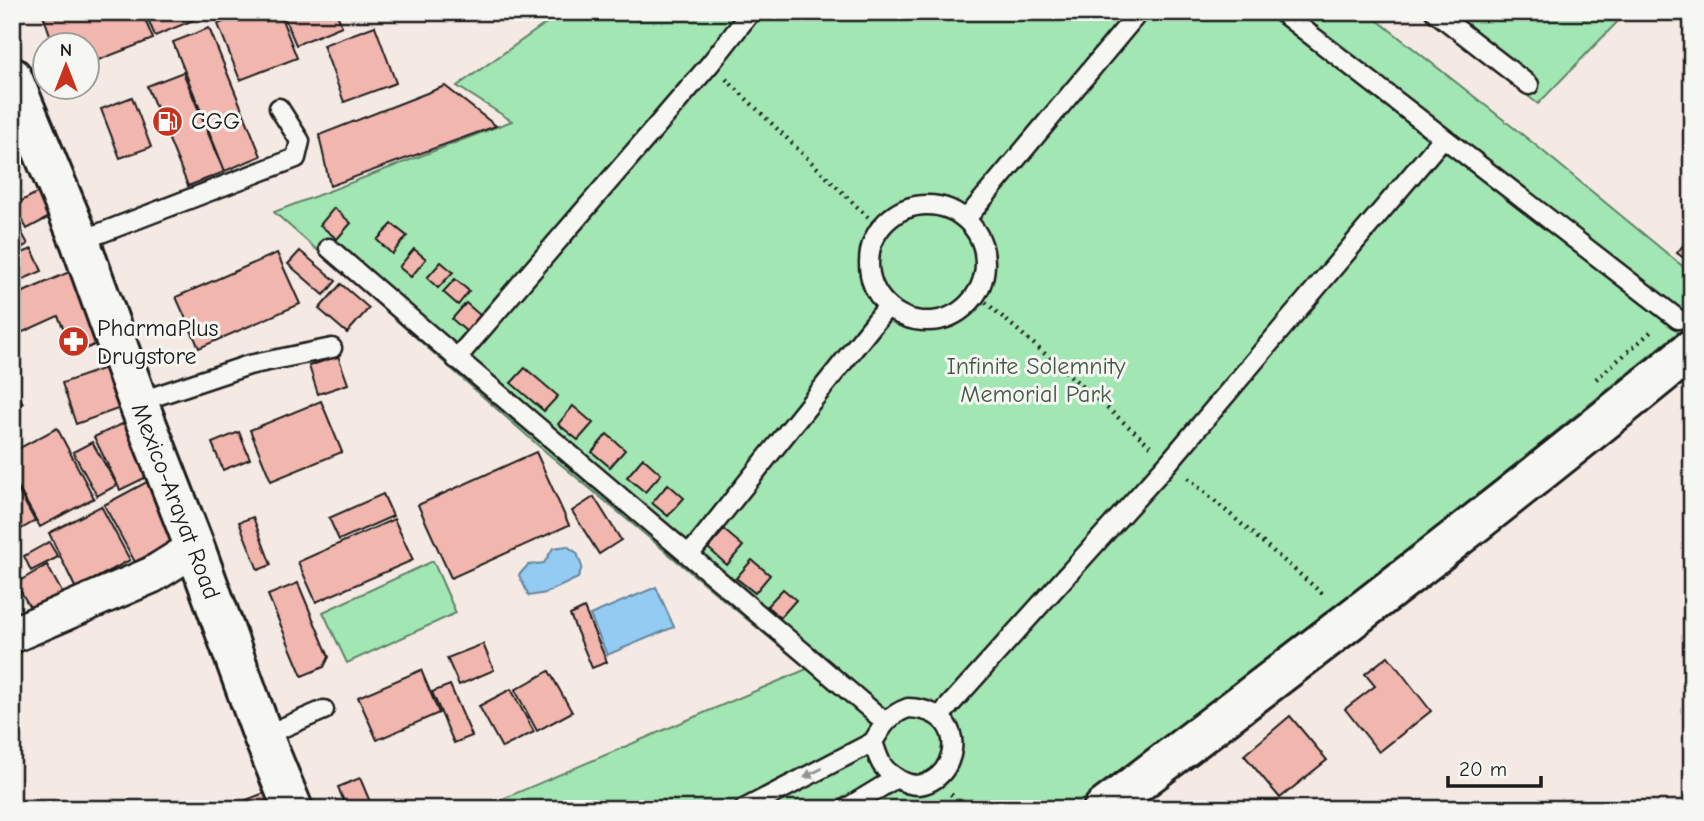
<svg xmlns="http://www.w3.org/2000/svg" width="1704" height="821" font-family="'Comic Neue',sans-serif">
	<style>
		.green { fill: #a2e7b3; stroke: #5f8268; stroke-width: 2 }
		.water { fill: #93cbf2; stroke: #63859c; stroke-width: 2 }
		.building { fill: #f1b6ae; stroke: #1c1c1c; stroke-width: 2 }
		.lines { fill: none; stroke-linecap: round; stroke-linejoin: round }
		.service-casing { stroke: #1c1c1c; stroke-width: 23 }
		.minor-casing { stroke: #1c1c1c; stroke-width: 40 }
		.tertiary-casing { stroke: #1c1c1c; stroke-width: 44 }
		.secondary-casing { stroke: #1c1c1c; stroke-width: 44 }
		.path { stroke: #1c1c1c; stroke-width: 4.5; stroke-dasharray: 2 5; stroke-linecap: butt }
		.service { stroke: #f6f6f2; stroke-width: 18 }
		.minor { stroke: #f6f6f2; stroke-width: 35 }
		.tertiary { stroke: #f6f6f2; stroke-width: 38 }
		.secondary { stroke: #f6f6f2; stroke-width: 38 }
		.oneway { fill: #949492 }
		.labels { text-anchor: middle; stroke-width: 6; stroke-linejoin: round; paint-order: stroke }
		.poi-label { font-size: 24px; fill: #1c1c1c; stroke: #f6f6f2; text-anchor: start }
		.park-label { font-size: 24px; fill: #445949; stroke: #f6f6f2 }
		.street-label { font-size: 24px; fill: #1c1c1c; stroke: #f6f6f2 }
	</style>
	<rect width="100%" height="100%" fill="#f5e9e4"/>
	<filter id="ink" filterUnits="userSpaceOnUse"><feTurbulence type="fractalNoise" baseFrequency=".0143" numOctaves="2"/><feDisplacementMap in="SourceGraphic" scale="14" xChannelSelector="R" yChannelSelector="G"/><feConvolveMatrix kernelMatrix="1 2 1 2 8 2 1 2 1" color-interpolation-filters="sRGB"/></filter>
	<g filter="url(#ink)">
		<!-- green -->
		<g class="green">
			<polygon points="562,12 1367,12 1533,143 1692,274 1692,321 1091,809 479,809 807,669 540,447 274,212 512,121 457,86"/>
			<polygon points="1421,12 1627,12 1538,104"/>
			<polygon points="433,561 456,613 347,663 323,612"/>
		</g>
		<!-- water -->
		<g class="water">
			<polygon points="567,546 577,553 582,567 578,578 546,593 529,596 519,575 528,565 544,563 553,548"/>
			<polygon points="656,587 674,627 607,655 590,615"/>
		</g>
		<!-- building -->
		<g class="building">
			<polygon points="42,12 142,12 153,39 88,64 88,46 54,46"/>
			<polygon points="145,12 193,12 196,19 155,36"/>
			<polygon points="198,12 228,12 201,21"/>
			<polygon points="249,12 279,12 297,58 240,80 218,24"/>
			<polygon points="282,12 336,12 342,26 296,45"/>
			<polygon points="375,26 396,83 344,102 323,45"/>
			<polygon points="209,28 261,156 225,171 173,42"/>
			<polygon points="183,72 224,172 188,186 147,86"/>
			<polygon points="445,86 496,126 330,186 319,135"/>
			<polygon points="132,97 151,147 120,158 101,109"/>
			<polygon points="44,189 57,213 27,229 14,205"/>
			<polygon points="334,208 351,223 337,239 320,225"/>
			<polygon points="12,215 28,244 12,253"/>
			<polygon points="392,224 407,236 392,254 377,240"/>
			<polygon points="1692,234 1692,264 1677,253"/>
			<polygon points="32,249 42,271 12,284 12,257"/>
			<polygon points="414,249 426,259 411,277 399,267"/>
			<polygon points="300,251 336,281 324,295 288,264"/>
			<polygon points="277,253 300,304 199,348 176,297"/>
			<polygon points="441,262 453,272 438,288 427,278"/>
			<polygon points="76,269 107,339 75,354 58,316 12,337 12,297"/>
			<polygon points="455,279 469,291 458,305 443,292"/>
			<polygon points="341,284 369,308 347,333 319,309"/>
			<polygon points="466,303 481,316 467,332 452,319"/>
			<polygon points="338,356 348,384 318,394 309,366"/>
			<polygon points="114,365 129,405 76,424 62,383"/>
			<polygon points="525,368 558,396 544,411 511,383"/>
			<polygon points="12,383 23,403 12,409"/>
			<polygon points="321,401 342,452 271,481 250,430"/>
			<polygon points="573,406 593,423 578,440 558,424"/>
			<polygon points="135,418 161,470 120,490 94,437"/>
			<polygon points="57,428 94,498 40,527 12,476 12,452"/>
			<polygon points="239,432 250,459 223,470 212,443"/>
			<polygon points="607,434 625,450 610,467 592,452"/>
			<polygon points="92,442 117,485 97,496 73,452"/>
			<polygon points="536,452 569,525 451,578 418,505"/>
			<polygon points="643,458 661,474 645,492 627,477"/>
			<polygon points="156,477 187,535 135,562 104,505"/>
			<polygon points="12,479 35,521 16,532 12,525"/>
			<polygon points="668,484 684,498 668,516 652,503"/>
			<polygon points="383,494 393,516 339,540 329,518"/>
			<polygon points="594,497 621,540 599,554 572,511"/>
			<polygon points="101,506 130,560 76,589 49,533"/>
			<polygon points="253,517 271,565 258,570 239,522"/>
			<polygon points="394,519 413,560 316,602 298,562"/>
			<polygon points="724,530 743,546 727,565 708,548"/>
			<polygon points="49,542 58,557 31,571 24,556"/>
			<polygon points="752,560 770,575 755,593 736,578"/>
			<polygon points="47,565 63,594 32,611 16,583"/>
			<polygon points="298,583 329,657 324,667 302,676 268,595"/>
			<polygon points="783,589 796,600 780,618 767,606"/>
			<polygon points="584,608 607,662 592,668 570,615"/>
			<polygon points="483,644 494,670 459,685 447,658"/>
			<polygon points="1388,656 1431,711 1379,752 1345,709 1375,686 1365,674"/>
			<polygon points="421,670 439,713 377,740 358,697"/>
			<polygon points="549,671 572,712 537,731 515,690"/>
			<polygon points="450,685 472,736 454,743 432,692"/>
			<polygon points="511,689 534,732 502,748 479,706"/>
			<polygon points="1290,716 1327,760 1280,798 1244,755"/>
			<polygon points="360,778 373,809 347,809 338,787"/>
			<polygon points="272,790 279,809 243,809 241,802"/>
		</g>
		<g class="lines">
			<defs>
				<g id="service">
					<polyline points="1281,12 1678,319"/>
					<polyline points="1435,12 1529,85"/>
					<circle cx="927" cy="263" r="58"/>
					<polyline points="966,219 1139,12"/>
					<polyline points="80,241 296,158 300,141 279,108"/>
					<path d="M329,248C513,408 700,563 885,722"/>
					<polyline points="456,359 710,64 751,12"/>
					<polyline points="138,402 249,365 332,348"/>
					<polyline points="690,554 888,306"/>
					<path d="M908,708C985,711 948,807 900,780C881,769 880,763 873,742C883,725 889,715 908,708Z"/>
					<polyline points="940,716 1169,462 1443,138"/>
					<polyline points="263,736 324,710"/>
					<polyline points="744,809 873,742"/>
					<polyline points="845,809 896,778"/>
				</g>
				<polyline id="minor" points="12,635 152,575 195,548"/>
				<path id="tertiary" d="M1103,809C1302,658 1499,508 1692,349"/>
				<polyline id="secondary" points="12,77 80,241 138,402 195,548 263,736 293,809"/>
			</defs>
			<!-- service casing -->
			<use href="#service" class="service-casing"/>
			<!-- minor casing -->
			<use href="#minor" class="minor-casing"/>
			<!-- tertiary casing -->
			<use href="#tertiary" class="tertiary-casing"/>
			<!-- secondary casing -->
			<use href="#secondary" class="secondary-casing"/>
			<!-- path -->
			<g class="path">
				<polyline points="726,79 880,229"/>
				<polyline points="975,293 1152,447"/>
				<polyline points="1596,379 1653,330"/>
				<polyline points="1188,478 1325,596"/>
				<polyline points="951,794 960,809"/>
				<polyline points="1060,809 1070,801"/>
			</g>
			<!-- service -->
			<use href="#service" class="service"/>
			<!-- minor -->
			<use href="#minor" class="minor"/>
			<!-- tertiary -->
			<use href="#tertiary" class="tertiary"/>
			<!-- secondary -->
			<use href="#secondary" class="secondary"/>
		</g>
		<!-- one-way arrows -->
		<defs><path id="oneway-solid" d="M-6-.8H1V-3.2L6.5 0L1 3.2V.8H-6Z" transform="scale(1.75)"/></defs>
		<use class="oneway" href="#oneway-solid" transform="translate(813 773) rotate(153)"/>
	</g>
	<!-- icons -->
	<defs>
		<symbol id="fuel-disc" viewBox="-11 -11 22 22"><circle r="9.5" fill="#c8321e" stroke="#f6f6f2"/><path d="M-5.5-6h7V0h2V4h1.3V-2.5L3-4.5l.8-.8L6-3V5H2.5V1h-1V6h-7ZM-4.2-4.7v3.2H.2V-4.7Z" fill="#fff"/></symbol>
		<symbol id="pharmacy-disc" viewBox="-11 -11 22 22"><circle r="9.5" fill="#c8321e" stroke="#f6f6f2"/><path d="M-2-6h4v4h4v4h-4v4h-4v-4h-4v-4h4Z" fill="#fff"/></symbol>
	</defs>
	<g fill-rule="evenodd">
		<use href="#fuel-disc" x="150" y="104" width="35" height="35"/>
		<use href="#pharmacy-disc" x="56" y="324" width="35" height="35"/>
	</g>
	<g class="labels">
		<!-- poi labels -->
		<g class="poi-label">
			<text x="191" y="129">CGG</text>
			<text x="97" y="336">PharmaPlus<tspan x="97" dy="28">Drugstore</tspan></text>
		</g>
		<!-- park labels -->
		<g class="park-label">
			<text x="1036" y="374">Infinite Solemnity<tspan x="1036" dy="28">Memorial Park</tspan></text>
		</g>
		<!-- street labels -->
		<g class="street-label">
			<text transform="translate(176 501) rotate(69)" y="8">Mexico-Arayat Road</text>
		</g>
	</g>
	<!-- margin -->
	<rect width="1704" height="821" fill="none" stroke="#f6f6f2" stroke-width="42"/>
	<rect x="21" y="21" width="1662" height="779" fill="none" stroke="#1c1c1c" stroke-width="2.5" filter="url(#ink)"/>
	<!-- north arrow -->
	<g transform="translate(66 66)"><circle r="33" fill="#f6f6f2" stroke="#9f9f9c" stroke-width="2"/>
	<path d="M0-5L12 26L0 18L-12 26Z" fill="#c8321e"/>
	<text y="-10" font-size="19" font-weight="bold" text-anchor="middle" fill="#1c1c1c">N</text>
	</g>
	<!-- scale -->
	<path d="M1448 776v10h93v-10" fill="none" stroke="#1c1c1c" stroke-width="3.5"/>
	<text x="1459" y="776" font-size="21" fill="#1c1c1c" stroke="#f6f6f2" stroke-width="5" paint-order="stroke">20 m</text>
</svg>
